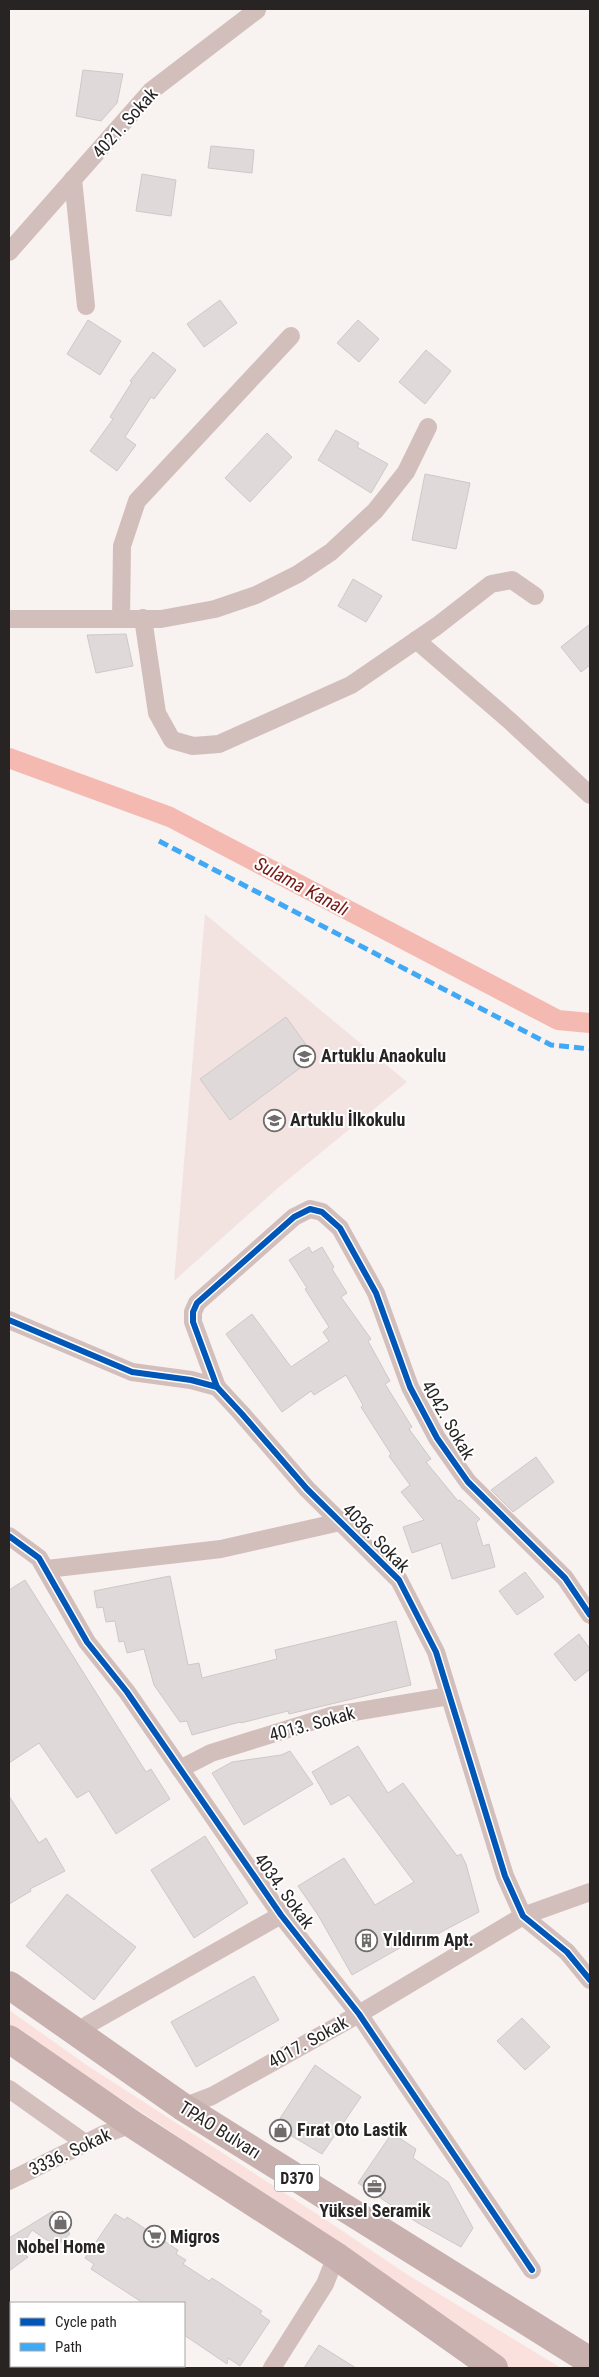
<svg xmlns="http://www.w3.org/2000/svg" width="599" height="2377" font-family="'Roboto Condensed',sans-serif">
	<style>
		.built { fill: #f2e3e1 }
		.green { fill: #fae1dd }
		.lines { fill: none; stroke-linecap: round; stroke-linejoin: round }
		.canal { stroke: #f4b9b1; stroke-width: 20 }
		.building { fill: #dfdad9; stroke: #cec9c8 }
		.street { stroke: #d2bfbc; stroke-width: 18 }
		.highway { stroke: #c7b0ad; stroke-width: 28 }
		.quiet { stroke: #3fa9f5; stroke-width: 5; stroke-dasharray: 10 5; stroke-linecap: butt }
		.cycleway-casing { stroke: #fff; stroke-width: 9 }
		.cycleway { stroke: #0057b8; stroke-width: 6 }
		.labels { text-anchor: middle; stroke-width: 4; stroke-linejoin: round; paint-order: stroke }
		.shield { fill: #fff; stroke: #686666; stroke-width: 1 }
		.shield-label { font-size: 16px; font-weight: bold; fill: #282424 }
		.street-label { font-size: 18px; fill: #282424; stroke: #fff }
		.poi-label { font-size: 18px; font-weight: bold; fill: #282424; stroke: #fff; text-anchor: start }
		.water-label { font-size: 19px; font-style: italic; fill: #781915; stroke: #fff }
	</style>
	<rect width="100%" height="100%" fill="#f8f2f1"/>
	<!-- built -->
	<polygon class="built" points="205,914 407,1082 279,1187 174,1281"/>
	<!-- green -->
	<polygon class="green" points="9,2010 88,2066 320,2216 408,2275 561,2368 510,2368 372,2264 9,2025"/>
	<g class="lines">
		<!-- canal -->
		<polyline class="canal" points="9,758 170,817 558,1020 590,1023"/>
	</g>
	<!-- building -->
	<g class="building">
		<polygon points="83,70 123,74 117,103 101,121 76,116"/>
		<polygon points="211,146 254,150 252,173 208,168"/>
		<polygon points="142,174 176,180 171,216 136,211"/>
		<polygon points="220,300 237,323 204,347 187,324"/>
		<polygon points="88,320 121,341 100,375 67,354"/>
		<polygon points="358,320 379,339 359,362 337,343"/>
		<polygon points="426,350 451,371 425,404 399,382"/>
		<polygon points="153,352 176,370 154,399 151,397 125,437 136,445 117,471 90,451 113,419 110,417 132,382 130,381"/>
		<polygon points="336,430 359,443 357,447 388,464 371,493 318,460"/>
		<polygon points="267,433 292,457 250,502 225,478"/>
		<polygon points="425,474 470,483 456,549 412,540"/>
		<polygon points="353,579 382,596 366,622 338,606"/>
		<polygon points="590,624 590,665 581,672 561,647"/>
		<polygon points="126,634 133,666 96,673 87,635"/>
		<polygon points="286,1017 315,1057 230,1120 200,1079"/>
		<polygon points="309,1247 312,1253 322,1247 334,1267 332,1269 347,1293 341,1297 371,1339 368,1341 390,1381 385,1384 412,1427 409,1429 431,1459 426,1462 458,1501 460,1500 480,1519 476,1523 483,1546 489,1544 495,1567 452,1579 441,1543 412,1553 403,1527 424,1520 401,1492 410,1485 389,1456 391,1454 361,1407 363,1405 346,1375 314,1395 311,1391 282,1412 226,1334 252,1314 291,1367 329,1341 323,1332 329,1327 305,1289 307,1288 289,1260"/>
		<polygon points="536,1457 554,1482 513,1512 491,1490"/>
		<polygon points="525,1572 544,1597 517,1615 499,1591"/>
		<polygon points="170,1576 188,1665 199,1663 202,1678 277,1659 275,1650 396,1621 411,1685 289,1714 288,1711 241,1723 240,1722 192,1735 187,1721 180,1722 154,1685 144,1649 127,1653 124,1641 119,1642 115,1621 106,1622 103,1607 97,1608 94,1591"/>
		<polygon points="25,1580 146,1772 151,1769 170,1799 116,1834 89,1791 77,1798 39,1743 9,1763 9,1590"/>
		<polygon points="579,1634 590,1649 590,1669 575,1681 554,1654"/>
		<polygon points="358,1746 388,1793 403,1783 457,1856 461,1854 466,1864 479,1912 424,1941 421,1936 352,1975 318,1915 298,1886 344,1858 375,1905 414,1882 349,1795 331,1805 312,1772"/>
		<polygon points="290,1751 313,1784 244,1825 212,1773 232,1762 281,1755"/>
		<polygon points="9,1796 39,1843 46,1838 65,1871 30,1889 31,1891 9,1904"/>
		<polygon points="205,1836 248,1903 194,1938 151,1870"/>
		<polygon points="67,1894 136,1947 94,2000 26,1946"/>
		<polygon points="254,1976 279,2020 196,2067 171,2022"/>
		<polygon points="522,2018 550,2047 525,2070 497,2041"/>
		<polygon points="315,2065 361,2097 322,2154 275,2126"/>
		<polygon points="392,2133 416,2149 413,2158 448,2182 473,2228 461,2247 418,2223 358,2183"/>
		<polygon points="53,2211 70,2234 56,2246 32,2230 19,2250 28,2257 9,2271 9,2238"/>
		<polygon points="115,2214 125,2220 127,2217 178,2250 176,2254 186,2260 183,2264 209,2281 212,2278 262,2311 260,2314 270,2321 240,2366 228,2358 227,2364 184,2335 184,2303 143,2303 91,2269 94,2264 85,2258"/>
		<polygon points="319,2345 356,2368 304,2368"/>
	</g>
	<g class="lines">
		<!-- street -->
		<g class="street">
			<polyline points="73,179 86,306"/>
			<polyline points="9,252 151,91 257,10"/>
			<polyline points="121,618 122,546 137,501 291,336"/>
			<polyline points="143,618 157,713 172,740 193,746 219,744 351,685 437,626 491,584 512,580 535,596"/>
			<polyline points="9,619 161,619 215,609 256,595 298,574 331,552 375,511 406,472 428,427"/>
			<polyline points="416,640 510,721 590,795"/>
			<polyline points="9,1320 132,1372 191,1380 217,1387 242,1414 307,1489 399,1580 436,1652 505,1876 523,1916 567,1952 590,1980"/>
			<polyline points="217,1387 193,1322 193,1312 197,1303 294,1217 310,1209 322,1212 340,1228 376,1293 410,1387 437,1438 468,1482 565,1578 590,1615"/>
			<polyline points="9,1536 39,1558 87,1642 127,1692 281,1915 359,2014 532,2270"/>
			<polyline points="47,1569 221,1549 340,1522"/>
			<polyline points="180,1769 211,1753 330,1716 449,1696"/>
			<polyline points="77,2033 89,2024 281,1915"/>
			<polyline points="9,2089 85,2143"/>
			<polyline points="183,2107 212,2096 359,2014 523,1916 590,1892"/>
			<polyline points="9,2181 102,2135 132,2124"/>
			<polyline points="9,2314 11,2315"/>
			<polyline points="81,2366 84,2368"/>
			<polyline points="47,2368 48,2366"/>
			<polyline points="272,2368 325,2284 336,2256"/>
		</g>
		<!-- highway -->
		<g class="highway">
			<polyline points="9,1985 183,2107 590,2361"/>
			<polyline points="9,2039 132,2124 336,2256 494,2368"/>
		</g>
		<!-- quiet -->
		<polyline class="quiet" points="159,841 551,1045 590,1049"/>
		<defs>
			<g id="cycleway">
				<polyline points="9,1320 132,1372 191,1380 217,1387 242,1414 307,1489 399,1580 436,1652 505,1876 523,1916 567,1952 590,1980"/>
				<polyline points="217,1387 193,1322 193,1312 197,1303 294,1217 310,1209 322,1212 340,1228 376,1293 410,1387 437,1438 468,1482 565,1578 590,1615"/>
				<polyline points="9,1536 39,1558 87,1642 127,1692 281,1915 359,2014 532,2270"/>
			</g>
		</defs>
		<!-- cycleway casing -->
		<use href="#cycleway" class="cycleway-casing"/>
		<!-- cycleway -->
		<use href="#cycleway" class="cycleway"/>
	</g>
	<!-- icons -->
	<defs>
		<symbol id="school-ring" viewBox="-11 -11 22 22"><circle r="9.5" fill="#fff" stroke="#716c6c" stroke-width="1.5"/><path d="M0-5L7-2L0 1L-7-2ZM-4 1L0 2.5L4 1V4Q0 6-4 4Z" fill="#716c6c"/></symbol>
		<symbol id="building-ring" viewBox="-11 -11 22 22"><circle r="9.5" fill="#fff" stroke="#716c6c" stroke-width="1.5"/><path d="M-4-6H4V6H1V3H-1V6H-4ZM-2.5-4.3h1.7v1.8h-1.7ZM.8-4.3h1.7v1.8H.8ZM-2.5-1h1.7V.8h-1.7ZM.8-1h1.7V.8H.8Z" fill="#716c6c"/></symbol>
		<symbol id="shop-ring" viewBox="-11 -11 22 22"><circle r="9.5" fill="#fff" stroke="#716c6c" stroke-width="1.5"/><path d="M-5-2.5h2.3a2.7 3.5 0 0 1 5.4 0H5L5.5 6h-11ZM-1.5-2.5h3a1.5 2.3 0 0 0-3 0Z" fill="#716c6c"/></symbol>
		<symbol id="office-ring" viewBox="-11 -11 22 22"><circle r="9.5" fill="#fff" stroke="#716c6c" stroke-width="1.5"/><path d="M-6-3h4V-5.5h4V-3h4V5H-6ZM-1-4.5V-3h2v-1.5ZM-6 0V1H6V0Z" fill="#716c6c"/></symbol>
		<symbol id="supermarket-ring" viewBox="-11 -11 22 22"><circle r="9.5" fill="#fff" stroke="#716c6c" stroke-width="1.5"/><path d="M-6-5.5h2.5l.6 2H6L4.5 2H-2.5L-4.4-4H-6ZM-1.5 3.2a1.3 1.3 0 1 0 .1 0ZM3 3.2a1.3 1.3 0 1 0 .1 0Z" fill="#716c6c"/></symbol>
	</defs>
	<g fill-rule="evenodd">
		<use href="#school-ring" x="292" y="1044" width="25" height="25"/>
		<use href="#school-ring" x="262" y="1108" width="25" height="25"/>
		<use href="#building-ring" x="354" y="1928" width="25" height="25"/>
		<use href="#shop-ring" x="268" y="2118" width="25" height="25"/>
		<use href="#office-ring" x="362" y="2174" width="25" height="25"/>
		<use href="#shop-ring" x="48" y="2210" width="25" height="25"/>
		<use href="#supermarket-ring" x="142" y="2224" width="25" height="25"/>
	</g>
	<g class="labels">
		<!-- shield labels -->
		<rect class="shield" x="274.5" y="2164.5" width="45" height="27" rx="4"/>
		<g class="shield-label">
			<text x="297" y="2184">D370</text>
		</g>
		<!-- street labels -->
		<g class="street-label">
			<text transform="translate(125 123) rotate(-48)" y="6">4021. Sokak</text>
			<text transform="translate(448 1420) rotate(60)" y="6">4042. Sokak</text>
			<text transform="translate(376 1538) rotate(46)" y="6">4036. Sokak</text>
			<text transform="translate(312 1724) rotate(-15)" y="6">4013. Sokak</text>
			<text transform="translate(284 1891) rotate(54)" y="6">4034. Sokak</text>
			<text transform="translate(308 2042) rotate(-29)" y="6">4017. Sokak</text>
			<text transform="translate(220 2130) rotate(32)" y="6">TPAO Bulvarı</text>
			<text transform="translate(70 2152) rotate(-25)" y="6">3336. Sokak</text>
		</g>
		<!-- poi labels -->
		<g class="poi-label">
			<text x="321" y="1062">Artuklu Anaokulu</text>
			<text x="290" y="1126">Artuklu İlkokulu</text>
			<text x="383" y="1946">Yıldırım Apt.</text>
			<text x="297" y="2136">Fırat Oto Lastik</text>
			<text x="375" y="2217" text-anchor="middle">Yüksel Seramik</text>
			<text x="170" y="2243">Migros</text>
			<text x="61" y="2253" text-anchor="middle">Nobel Home</text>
		</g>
		<!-- water labels -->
		<g class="water-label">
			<text transform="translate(302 886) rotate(28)" y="7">Sulama Kanalı</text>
		</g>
	</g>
	<!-- border -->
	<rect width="599" height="2377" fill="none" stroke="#282424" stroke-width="20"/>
	<!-- legend -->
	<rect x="10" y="2302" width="175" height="65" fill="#ffffff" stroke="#a9a7a7"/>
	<rect x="20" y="2318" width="25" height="8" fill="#0057b8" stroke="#a9a7a7"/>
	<text x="55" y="2327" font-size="15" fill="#282424">Cycle path</text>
	<rect x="20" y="2343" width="25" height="8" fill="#3fa9f5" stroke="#a9a7a7"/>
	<text x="55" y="2352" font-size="15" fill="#282424">Path</text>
</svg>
